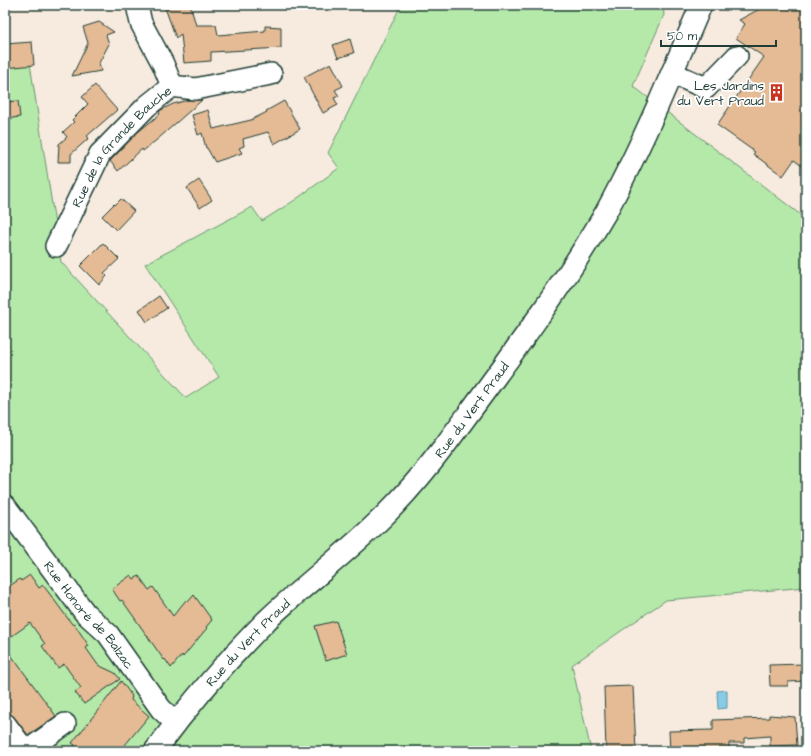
<svg xmlns="http://www.w3.org/2000/svg" width="811" height="756" font-family="'Architects Daughter',sans-serif">
	<style>
		.green { fill: #b5e9aa; stroke: #6a936f }
		.water { fill: #86cce7; stroke: #5d939f }
		.building { fill: #e5bb95; stroke: #1f3d34 }
		.lines { fill: none; stroke-linecap: round; stroke-linejoin: round }
		.minor-casing { stroke: #1f3d34; stroke-width: 24 }
		.minor { stroke: #fff; stroke-width: 21 }
		.labels { text-anchor: middle; stroke-width: 3.5; stroke-linejoin: round; paint-order: stroke }
		.poi-label { font-size: 13px; fill: #1f3d34; stroke: #fff; text-anchor: end }
		.street-label { font-size: 13px; fill: #1f3d34; stroke: #fff }
	</style>
	<rect width="100%" height="100%" fill="#f7ebdf"/>
	<filter id="ink" filterUnits="userSpaceOnUse"><feTurbulence type="fractalNoise" baseFrequency=".025" numOctaves="2"/><feDisplacementMap in="SourceGraphic" scale="8" xChannelSelector="R" yChannelSelector="G"/><feConvolveMatrix kernelMatrix="1 2 1 2 8 2 1 2 1" color-interpolation-filters="sRGB"/></filter>
	<g filter="url(#ink)">
		<!-- green -->
		<polygon class="green" points="401,5 663,5 664,15 633,86 806,219 806,587 666,600 572,665 591,751 5,751 5,51 28,51 61,262 186,398 219,377 145,264 252,207 262,221 295,200 339,168 328,153"/>
		<!-- water -->
		<polygon class="water" points="727,690 727,708 718,709 717,691"/>
		<!-- building -->
		<g class="building">
			<polygon points="164,5 190,5 196,25 216,25 218,35 265,31 265,26 281,27 281,48 211,52 211,61 184,63 181,34 176,38"/>
			<polygon points="767,5 806,5 806,169 794,160 783,176 753,154 755,152 717,125 764,57 736,38 745,24 739,20"/>
			<polygon points="99,22 114,32 106,35 109,44 99,63 101,71 72,76 88,43 83,27"/>
			<polygon points="350,39 354,53 338,58 333,45"/>
			<polygon points="32,42 34,65 5,68 5,44"/>
			<polygon points="331,63 343,86 335,90 339,96 334,98 338,105 323,113 304,77"/>
			<polygon points="95,85 117,110 87,136 89,138 71,154 71,162 58,162 59,144 67,137 63,132 74,122 72,120 88,104 82,97"/>
			<polygon points="188,100 202,100 159,138 143,151 142,149 118,171 110,161 138,132 160,114 159,112 161,110 173,104"/>
			<polygon points="18,101 20,117 5,119 5,102"/>
			<polygon points="284,101 300,129 274,144 268,132 243,139 244,146 239,148 242,153 215,162 207,148 206,148 202,133 198,135 192,115 208,110 213,129 251,120 267,112 266,111"/>
			<polygon points="199,180 212,200 200,208 187,188"/>
			<polygon points="121,199 134,211 116,230 102,216 114,204 115,205"/>
			<polygon points="103,243 119,259 104,273 107,276 99,285 80,266"/>
			<polygon points="159,296 167,308 147,322 139,310"/>
			<polygon points="30,575 39,588 43,585 72,624 75,625 89,646 86,648 98,665 115,673 120,679 84,704 75,692 81,688 64,664 58,668 42,646 45,644 30,623 5,641 5,589 20,579 21,581"/>
			<polygon points="131,575 134,579 139,576 149,590 153,587 173,616 186,600 188,602 194,595 212,620 206,627 207,628 183,657 182,655 171,668 165,659 164,660 122,600 120,601 112,589"/>
			<polygon points="336,621 347,654 326,661 315,626"/>
			<polygon points="5,647 56,716 28,735 14,717 5,711"/>
			<polygon points="804,664 805,681 788,682 788,686 770,686 769,665"/>
			<polygon points="121,681 132,696 131,700 149,716 120,751 71,751 75,745 72,743"/>
			<polygon points="633,686 636,751 606,751 604,687"/>
			<polygon points="769,715 795,717 797,745 770,746 770,736 744,738 744,743 729,743 729,751 670,751 669,731 713,730 713,720 769,718"/>
		</g>
		<g class="lines">
			<defs>
				<g id="minor">
					<polyline points="672,73 706,88 737,56"/>
					<polyline points="172,86 195,89 271,74"/>
					<path id="s1" d="M56,246L100,154L147,106L172,86L163,64L141,23L137,5"/>
					<path id="s2" d="M5,506L85,613L108,634L161,709L176,723"/>
					<polyline points="5,724 25,751"/>
					<polyline points="27,751 65,724"/>
					<path id="s3" d="M155,751C189,705 226,661 267,620C305,584 348,552 385,515C407,493 427,469 446,444C502,368 559,293 606,212C625,177 642,141 658,105C672,72 687,39 701,5"/>
				</g>
			</defs>
			<!-- minor casing -->
			<use href="#minor" class="minor-casing"/>
			<!-- minor -->
			<use href="#minor" class="minor"/>
		</g>
	</g>
	<!-- icons -->
	<defs>
		<symbol id="building-bare" viewBox="-9 -9 18 18"><path d="M-4-6H4V6H1V3H-1V6H-4ZM-2.5-4.3h1.7v1.8h-1.7ZM.8-4.3h1.7v1.8H.8ZM-2.5-1h1.7V.8h-1.7ZM.8-1h1.7V.8H.8Z" fill="#c8321e" stroke="#fff" stroke-width="2.5" paint-order="stroke"/></symbol>
	</defs>
	<g fill-rule="evenodd">
		<use href="#building-bare" x="764" y="80" width="25" height="25"/>
	</g>
	<g class="labels">
		<!-- poi labels -->
		<g class="poi-label">
			<text x="764" y="90">Les Jardins<tspan x="764" dy="15">du Vert Praud</tspan></text>
		</g>
		<!-- street labels -->
		<g class="street-label">
			<text dy="5" stroke="none"><textPath href="#s1" startOffset="121">Rue de la Grande Bauche</textPath></text>
			<text dy="5" stroke="none"><textPath href="#s3" startOffset="467">Rue du Vert Praud</textPath></text>
			<text dy="5" stroke="none"><textPath href="#s2" startOffset="138">Rue Honoré de Balzac</textPath></text>
			<text dy="5" stroke="none"><textPath href="#s3" startOffset="143">Rue du Vert Praud</textPath></text>
		</g>
	</g>
	<!-- margin -->
	<rect width="811" height="756" fill="none" stroke="#fff" stroke-width="20"/>
	<rect x="10" y="10" width="791" height="736" fill="none" stroke="#1f3d34" stroke-width="1.5" filter="url(#ink)"/>
	<!-- scale -->
	<path d="M661 40v6h115v-6" fill="none" stroke="#1f3d34" stroke-width="2"/>
	<text x="667" y="40" font-size="12" fill="#1f3d34" stroke="#ffffff" stroke-width="3" paint-order="stroke">50 m</text>
</svg>
